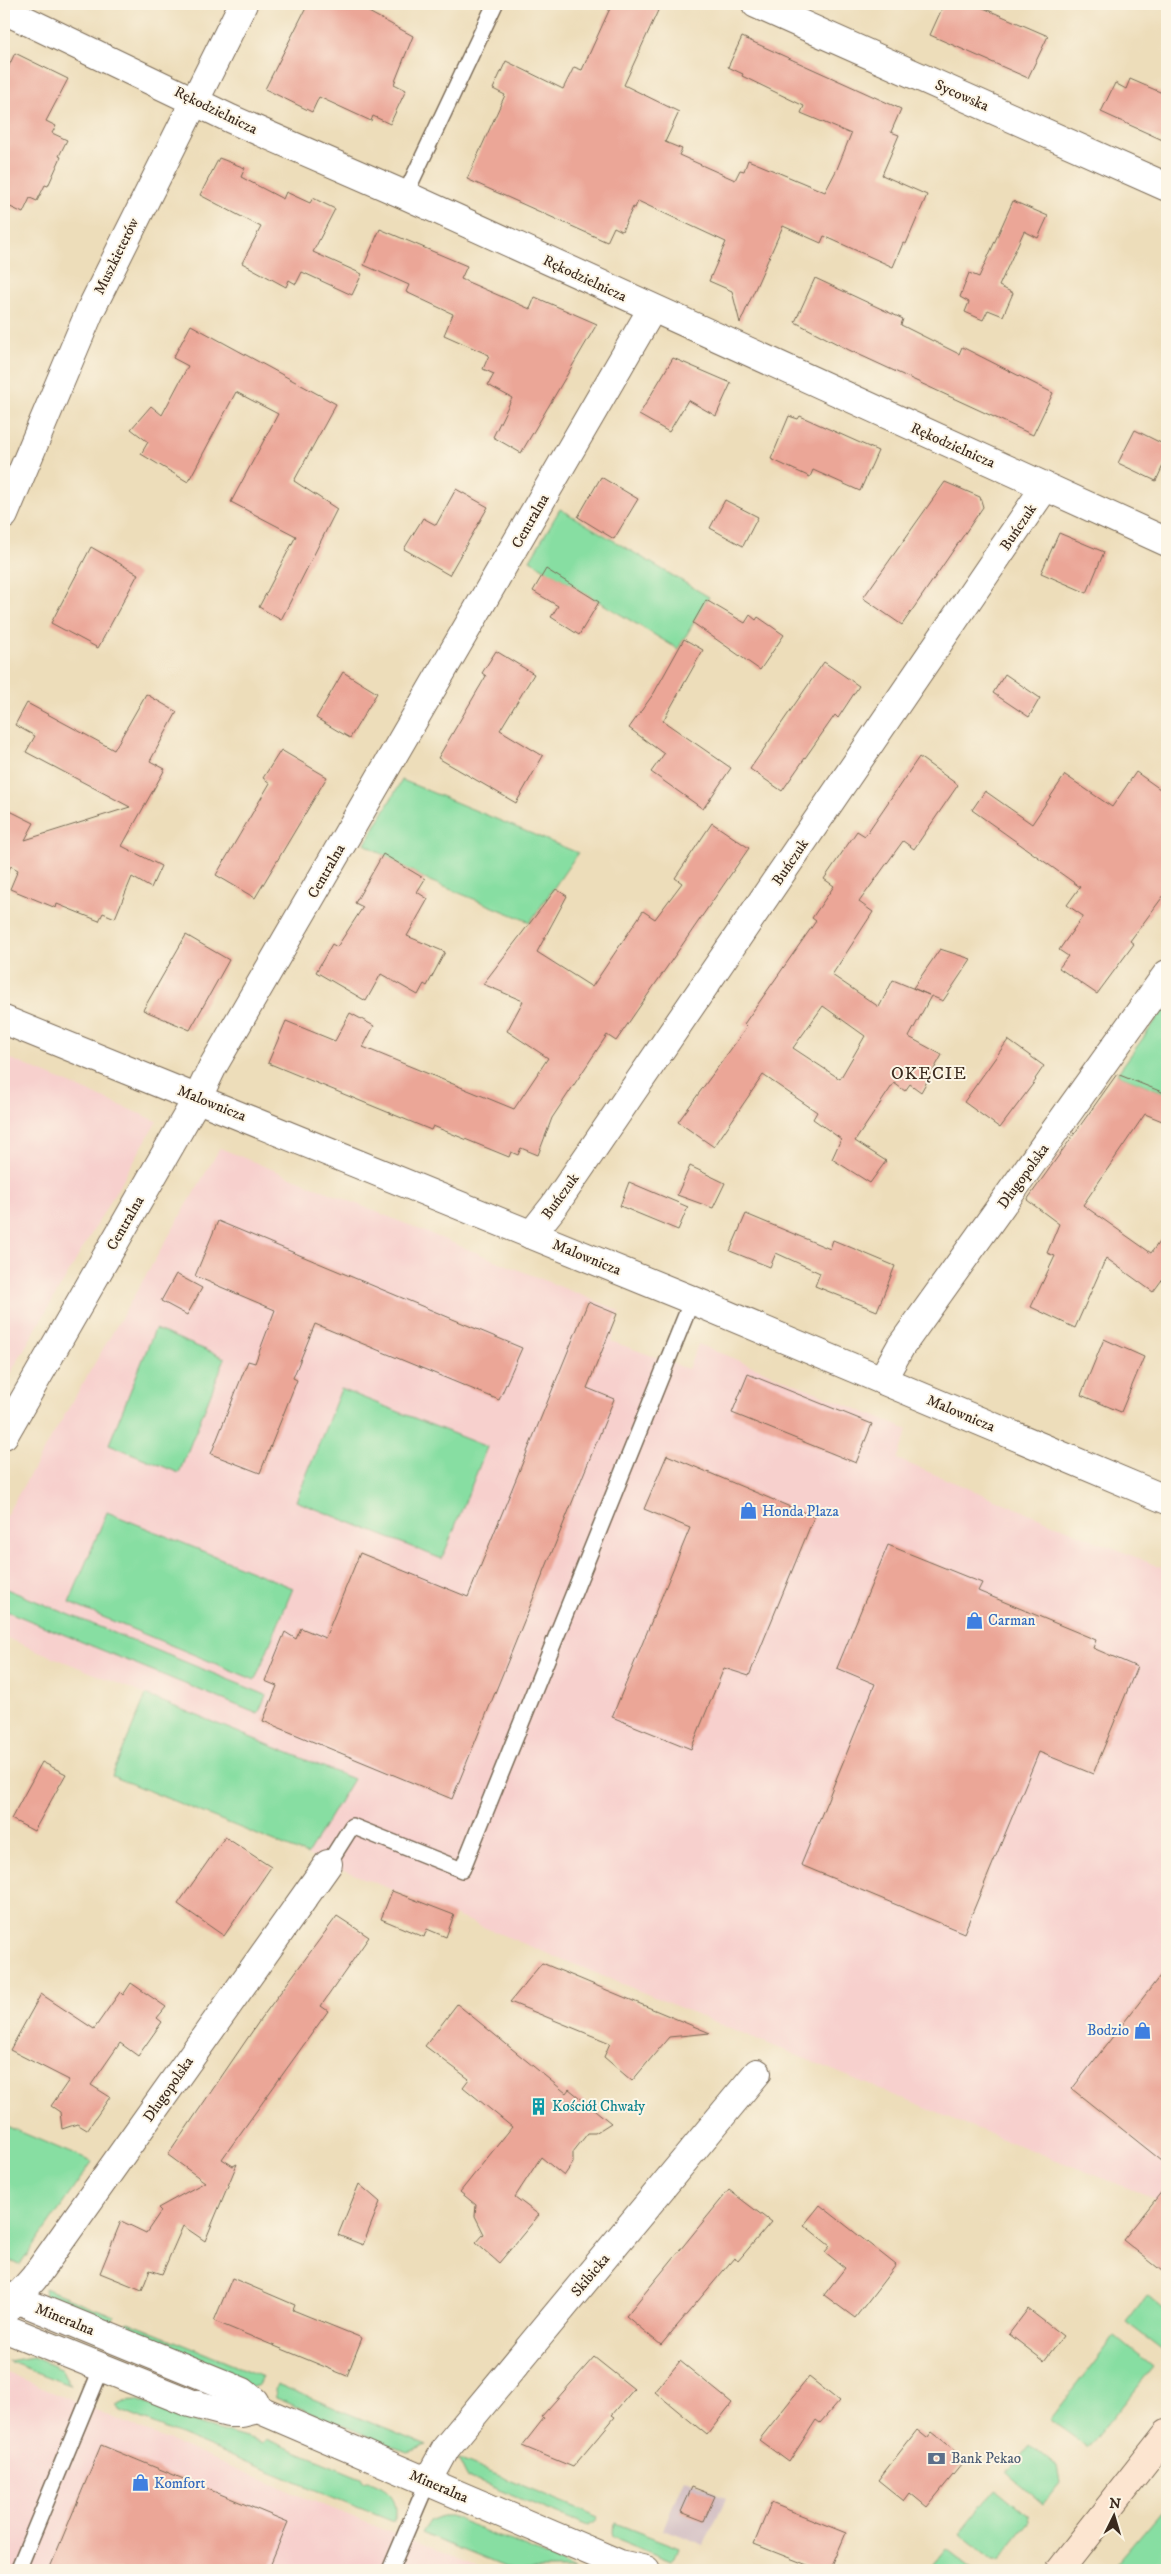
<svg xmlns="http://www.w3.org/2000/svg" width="1171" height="2574" font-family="'IM FELL DW Pica',serif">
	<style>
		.built { fill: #f7d0cd }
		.industrial { fill: #d2bec3 }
		.green { fill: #87dea2; stroke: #618460 }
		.building { fill: #eba697; fill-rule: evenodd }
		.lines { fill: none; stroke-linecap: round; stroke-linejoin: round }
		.service-casing { stroke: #796955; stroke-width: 18 }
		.minor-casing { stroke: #796955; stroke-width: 30 }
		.secondary-casing { stroke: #796955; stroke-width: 30 }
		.service { stroke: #fff; stroke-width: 15 }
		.minor { stroke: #fff; stroke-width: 28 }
		.secondary { stroke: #fce5d0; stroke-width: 28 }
		.labels { text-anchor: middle; stroke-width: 4; stroke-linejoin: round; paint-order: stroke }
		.street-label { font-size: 15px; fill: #3b2a1e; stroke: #fcf5e5 }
		.shop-label { font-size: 15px; fill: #366cbe; stroke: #fcf5e5; text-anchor: start }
		.culture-label { font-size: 15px; fill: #0d838f; stroke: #fcf5e5; text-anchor: start }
		.service-label { font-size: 15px; fill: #4e5e75; stroke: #fcf5e5; text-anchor: start }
		.quarter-label { font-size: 18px; letter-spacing: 1px; fill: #3b2a1e; stroke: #fcf5e5 }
	</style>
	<rect width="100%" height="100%" fill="#fcf5e5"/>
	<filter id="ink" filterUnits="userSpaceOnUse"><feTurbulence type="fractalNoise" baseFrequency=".02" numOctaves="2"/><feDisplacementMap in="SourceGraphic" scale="10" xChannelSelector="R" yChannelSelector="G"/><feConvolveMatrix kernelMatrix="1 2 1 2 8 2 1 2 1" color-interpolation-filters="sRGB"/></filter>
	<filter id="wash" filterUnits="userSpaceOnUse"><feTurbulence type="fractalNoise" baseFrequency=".0096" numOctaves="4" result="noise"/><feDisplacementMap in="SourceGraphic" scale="20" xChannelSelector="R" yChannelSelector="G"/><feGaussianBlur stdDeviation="1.12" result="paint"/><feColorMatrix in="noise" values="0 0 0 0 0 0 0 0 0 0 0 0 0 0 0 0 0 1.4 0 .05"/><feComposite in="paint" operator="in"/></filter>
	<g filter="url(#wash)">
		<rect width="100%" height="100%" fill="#edddba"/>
		<!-- built -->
		<g class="built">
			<polygon points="4,1056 157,1121 4,1384"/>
			<polygon points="220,1148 620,1311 611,1341 688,1369 698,1344 908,1430 897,1459 1167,1570 1167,2208 1156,2199 957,2121 307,1855 352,1779 4,1637 4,1519"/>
			<polygon points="4,2372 316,2502 484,2570 4,2570"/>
		</g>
		<!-- industrial -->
		<polygon class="industrial" points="684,2478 726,2498 704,2545 663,2529"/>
		<!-- green -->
		<g class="green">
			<polygon points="560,509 709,597 678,649 530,560"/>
			<polygon points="402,780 578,853 530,922 425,879 365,844"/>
			<polygon points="1167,1005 1167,1094 1117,1074"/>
			<polygon points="155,1329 225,1358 179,1473 109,1444"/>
			<polygon points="341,1389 487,1447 442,1559 296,1501"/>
			<polygon points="107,1512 293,1588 255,1680 69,1603"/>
			<polygon points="4,1588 266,1695 258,1714 4,1610"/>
			<polygon points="146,1695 353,1779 307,1855 112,1776"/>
			<polygon points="4,2125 92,2162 20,2265 4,2258"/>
			<polygon points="44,2288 114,2316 110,2326 45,2297"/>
			<polygon points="1147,2295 1167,2312 1167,2349 1165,2352 1126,2322"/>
			<polygon points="128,2322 263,2377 259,2385 249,2388 124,2330"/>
			<polygon points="1115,2336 1153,2367 1088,2447 1050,2420"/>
			<polygon points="33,2357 62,2370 70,2385 8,2361"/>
			<polygon points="277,2384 427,2446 407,2452 276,2398 275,2390"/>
			<path d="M136,2400L204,2426L263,2443L266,2439L361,2478L363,2482C368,2480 370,2482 375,2484C392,2491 400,2503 394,2522L119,2410L116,2405L125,2401Z"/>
			<polygon points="1030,2445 1057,2467 1060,2483 1043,2504 1007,2473"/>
			<polygon points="458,2459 599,2517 596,2522 588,2526 467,2477"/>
			<polygon points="995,2489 1028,2516 1029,2522 999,2560 992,2560 959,2534"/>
			<polygon points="1167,2504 1165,2570 1111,2570"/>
			<polygon points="442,2516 450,2516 546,2556 574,2570 512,2570 421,2533 429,2521"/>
			<polygon points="615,2523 679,2548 675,2558 671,2561 612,2537 611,2532"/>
			<polygon points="947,2549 974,2570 930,2570"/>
		</g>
		<g id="blocks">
			<!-- building -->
			<g class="building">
				<polygon points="308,4 354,4 413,36 394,84 406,90 390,124 373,116 371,121 319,97 312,112 265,89"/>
				<polygon points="612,4 661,4 624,85 679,112 665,142 682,149 679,155 735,180 740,170 744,171 748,160 825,192 837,169 851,134 801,113 804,106 742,76 743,74 728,67 742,37 901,109 891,132 899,135 882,175 927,195 906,244 903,243 893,267 824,236 821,243 783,226 740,323 732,291 709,281 726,242 638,201 635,208 633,207 622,231 614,227 607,242 467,179 505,95 493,89 506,61 563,89 574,67 582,70"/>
				<polygon points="944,4 974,4 1048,36 1028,78 930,35"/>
				<polygon points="15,53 68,79 46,121 56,126 52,133 67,140 59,156 61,157 48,186 45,185 37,201 30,198 23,213 4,204 4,76"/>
				<polygon points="1130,79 1167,95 1167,142 1101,112 1115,83 1126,89"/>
				<polygon points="219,158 245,168 241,177 283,199 286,192 310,203 313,198 335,209 313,252 362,274 352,295 302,272 296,284 289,280 286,287 242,263 261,227 200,195"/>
				<polygon points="1013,201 1048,216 1038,238 1024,231 999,286 1013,293 1003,316 988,310 983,320 965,312 969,302 960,297 969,273 979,277"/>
				<polygon points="380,229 467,266 461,279 530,309 535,297 597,324 521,453 493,437 512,398 488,385 494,374 483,369 489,355 444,335 453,314 406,292 409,285 364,265"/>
				<polygon points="815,278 903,319 901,325 959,354 962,347 1053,393 1033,435 849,350 795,322"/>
				<polygon points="191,325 336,404 294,481 337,509 281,620 259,607 296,536 231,502 278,414 236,392 188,482 141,454 148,442 131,429 151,406 162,415 188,366 173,358"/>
				<polygon points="673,358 731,383 716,416 688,400 669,432 639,415"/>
				<polygon points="789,416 798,419 800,416 878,451 860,491 813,470 810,477 771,459"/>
				<polygon points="1135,430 1167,446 1167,457 1156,481 1118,463"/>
				<polygon points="601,477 638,499 614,539 578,517"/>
				<polygon points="945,482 980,497 983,507 902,625 863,598"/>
				<polygon points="456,489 488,507 449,575 404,549 423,518 436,525"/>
				<polygon points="725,500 758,517 743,546 710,528"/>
				<polygon points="1059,533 1104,552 1087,593 1041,573"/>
				<polygon points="91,547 138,574 98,648 51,623"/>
				<polygon points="546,569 599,602 579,635 551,617 558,606 533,591"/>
				<polygon points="706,600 745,623 750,615 756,620 758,617 784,635 760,670 693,623"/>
				<polygon points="684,639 703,650 663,721 731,768 703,809 651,772 664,754 629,728 654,693"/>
				<polygon points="496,651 534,674 500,730 543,756 516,803 438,758 486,676 482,673"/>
				<polygon points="824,662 859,686 838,718 835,715 782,791 750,769"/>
				<polygon points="343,672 377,693 350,738 316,718"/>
				<polygon points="1005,674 1040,698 1029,717 993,693"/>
				<polygon points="146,694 177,712 150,761 165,769 122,846 161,866 151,888 132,877 115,918 103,913 99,921 57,904 56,908 10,889 18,870 11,866 4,880 4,808 34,823 25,840 130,807 26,752 35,736 15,725 27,703 114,750"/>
				<polygon points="281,750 327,777 255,898 216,875 270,783 263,778"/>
				<path d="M919,757L958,785L914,849L903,841L859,902L873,912L832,975L879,1007L893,980L929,995L913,988L940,949L971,959L943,1001L931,996L909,1037L942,1055L921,1092L910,1084L905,1091L894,1083L855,1141L886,1161L870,1183L832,1159L841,1139L813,1119L817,1112L763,1075L714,1147L678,1122L747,1027L744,1024L816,921L812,918L834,886L824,879L857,831L865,836ZM823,1006L865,1036L840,1079L793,1048Z"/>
				<polygon points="1136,772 1167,794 1167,891 1130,941 1134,944 1097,994 1059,968 1068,956 1059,950 1083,916 1067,905 1080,887 972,810 985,791 1032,824 1065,775 1112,807"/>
				<polygon points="712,823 749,848 616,1041 607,1035 552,1118 538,1155 521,1148 518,1155 511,1152 509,1157 433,1126 431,1130 268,1063 286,1021 335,1041 350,1013 374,1026 363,1047 514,1109 548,1058 507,1031 523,1001 483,984 556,889 567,896 537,952 592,987 643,911 655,919 682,883 675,878"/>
				<polygon points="383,854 425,879 417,892 428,899 407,936 445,952 427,986 424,984 418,995 381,974 366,1001 316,972 332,944 337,947 363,907 355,903"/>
				<polygon points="186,935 229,960 190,1030 143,1010"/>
				<polygon points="1008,1040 1044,1066 1035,1079 1036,1080 1000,1128 964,1102"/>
				<polygon points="1117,1074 1167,1094 1167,1123 1145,1114 1083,1205 1151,1253 1167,1231 1167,1273 1153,1292 1106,1258 1075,1328 1031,1307 1055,1256 1047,1253 1059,1224 1027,1200"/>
				<polygon points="690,1166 725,1183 713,1208 677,1195"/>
				<polygon points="629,1182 688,1207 678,1230 620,1206"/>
				<polygon points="746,1214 830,1249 833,1240 895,1266 877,1311 815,1286 820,1273 776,1253 770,1267 730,1251"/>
				<polygon points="218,1221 522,1348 499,1400 315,1324 293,1378 297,1380 260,1473 211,1454 248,1361 255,1363 275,1310 195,1276"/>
				<polygon points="176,1274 202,1288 187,1315 161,1301"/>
				<polygon points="588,1302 617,1314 587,1388 614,1399 452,1799 263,1721 277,1686 265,1681 285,1632 296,1639 301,1628 325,1638 360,1553 468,1597"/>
				<polygon points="1104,1339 1144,1357 1121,1412 1081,1395"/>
				<polygon points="748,1374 872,1424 856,1463 732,1413"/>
				<polygon points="667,1455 814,1517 749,1676 724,1668 691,1749 612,1717 690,1528 644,1509"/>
				<polygon points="888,1545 982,1583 978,1591 1096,1640 1093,1648 1137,1667 1093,1774 1039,1752 964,1933 801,1865 875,1684 837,1668"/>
				<polygon points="42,1762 66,1774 34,1831 11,1819"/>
				<polygon points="225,1837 271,1867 224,1936 178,1904"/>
				<polygon points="392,1891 454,1915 446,1937 427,1929 424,1937 381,1919"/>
				<polygon points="337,1916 369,1937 321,2006 328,2011 222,2159 233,2166 237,2164 205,2241 183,2226 162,2274 150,2270 142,2290 100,2273 121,2221 146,2233 161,2211 158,2208 205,2182 168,2155 260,2020"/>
				<polygon points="542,1963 710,2033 669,2037 632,2081 604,2057 610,2043 510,2002"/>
				<polygon points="1167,1967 1167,2165 1072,2089"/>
				<polygon points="131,1983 166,2007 157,2018 162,2022 138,2056 120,2043 91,2085 110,2097 87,2130 77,2124 62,2129 60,2112 51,2106 69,2080 10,2050 41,1994 94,2029 120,1992 123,1995"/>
				<polygon points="457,2004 566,2093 569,2089 611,2123 595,2133 588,2133 573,2152 573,2163 564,2176 541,2157 515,2197 539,2215 499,2263 476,2243 484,2234 475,2216 476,2205 460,2192 512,2127 463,2087 469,2079 425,2046"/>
				<polygon points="359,2184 380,2202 363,2245 338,2235"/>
				<polygon points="1167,2185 1167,2275 1123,2240"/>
				<polygon points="729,2190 771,2222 738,2261 734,2258 661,2345 626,2316"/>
				<polygon points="820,2205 896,2265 855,2318 824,2295 845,2268 825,2252 830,2246 804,2225"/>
				<polygon points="232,2278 295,2305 293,2310 362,2338 347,2376 214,2321"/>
				<polygon points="1028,2309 1063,2336 1044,2361 1009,2334"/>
				<polygon points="594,2357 634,2389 612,2415 615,2417 573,2467 522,2446 544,2418 541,2417"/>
				<polygon points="680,2361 732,2403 707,2435 655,2392"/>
				<polygon points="809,2377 839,2401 820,2423 816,2420 789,2462 759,2440"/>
				<polygon points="917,2430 927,2438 932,2432 966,2459 927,2507 910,2493 904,2501 878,2480"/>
				<polygon points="101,2445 288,2522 268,2570 49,2570"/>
				<polygon points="692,2487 715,2496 704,2521 681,2512"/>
				<polygon points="771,2503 846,2533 830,2570 820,2570 754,2544"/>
			</g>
		</g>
	</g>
	<g filter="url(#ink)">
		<use href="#blocks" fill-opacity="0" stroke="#796955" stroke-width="1"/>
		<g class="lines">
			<defs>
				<g id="service">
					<polyline points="405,195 495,4"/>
					<polyline points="328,1864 352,1826 462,1870 692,1300"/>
					<polyline points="18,2570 102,2367"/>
					<polyline points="390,2570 428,2481"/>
				</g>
				<g id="minor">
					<polyline points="756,4 1167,187"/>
					<polyline points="4,10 231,119 405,195 1167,542"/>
					<polyline points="4,515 90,311 243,4"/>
					<polyline points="4,1020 692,1300 1167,1500"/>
					<polyline points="531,1235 554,1206 1045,487"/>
					<polyline points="882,1380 901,1346 1167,974"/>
					<polyline points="4,1435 198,1097 213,1066 652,309"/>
					<polyline points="4,2294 243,2392 254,2401 258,2409"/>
					<polyline points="4,2312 34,2278 328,1864"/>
					<polyline points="4,2328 190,2403 228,2413 242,2413 258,2409 620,2564 646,2570"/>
					<polyline points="428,2481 446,2448 757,2073"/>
				</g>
				<polyline id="secondary" points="1060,2570 1167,2434"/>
			</defs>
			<!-- service casing -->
			<use href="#service" class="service-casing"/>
			<!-- minor casing -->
			<use href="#minor" class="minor-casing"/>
			<!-- secondary casing -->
			<use href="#secondary" class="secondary-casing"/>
			<!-- service -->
			<use href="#service" class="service"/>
			<!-- minor -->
			<use href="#minor" class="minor"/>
			<!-- secondary -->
			<use href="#secondary" class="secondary"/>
		</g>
	</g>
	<!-- icons -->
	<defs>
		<symbol id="shop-bare" viewBox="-9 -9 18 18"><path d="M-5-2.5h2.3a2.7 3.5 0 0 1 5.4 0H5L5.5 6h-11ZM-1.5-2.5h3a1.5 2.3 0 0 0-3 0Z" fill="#3f7fe0" stroke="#fcf5e5" stroke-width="2.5" paint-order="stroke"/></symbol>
		<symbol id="building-bare" viewBox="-9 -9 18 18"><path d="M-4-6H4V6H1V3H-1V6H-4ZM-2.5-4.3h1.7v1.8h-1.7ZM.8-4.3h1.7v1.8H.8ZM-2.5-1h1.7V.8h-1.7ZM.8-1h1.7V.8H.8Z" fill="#0f9aa8" stroke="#fcf5e5" stroke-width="2.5" paint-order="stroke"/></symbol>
		<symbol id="bank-bare" viewBox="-9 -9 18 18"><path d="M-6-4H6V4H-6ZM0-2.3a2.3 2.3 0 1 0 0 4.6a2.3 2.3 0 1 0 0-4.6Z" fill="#5c6f8a" stroke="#fcf5e5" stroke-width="2.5" paint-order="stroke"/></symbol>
	</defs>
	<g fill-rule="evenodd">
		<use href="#shop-bare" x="736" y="1498" width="25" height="25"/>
		<use href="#shop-bare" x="962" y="1608" width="25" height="25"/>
		<use href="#shop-bare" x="1130" y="2018" width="25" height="25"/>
		<use href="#building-bare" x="526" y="2094" width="25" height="25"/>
		<use href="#bank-bare" x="924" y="2446" width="25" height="25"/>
		<use href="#shop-bare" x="128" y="2470" width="25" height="25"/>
	</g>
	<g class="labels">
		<!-- street labels -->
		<g class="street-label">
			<text transform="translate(962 95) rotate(24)" y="5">Sycowska</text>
			<text transform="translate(216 110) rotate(26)" y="5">Rękodzielnicza</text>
			<text transform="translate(116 256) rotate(-64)" y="5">Muszkieterów</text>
			<text transform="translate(585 278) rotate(25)" y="5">Rękodzielnicza</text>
			<text transform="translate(953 445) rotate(24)" y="5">Rękodzielnicza</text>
			<text transform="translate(530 521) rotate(-60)" y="5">Centralna</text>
			<text transform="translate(1018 527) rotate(-56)" y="5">Buńczuk</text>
			<text transform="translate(790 862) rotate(-56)" y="5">Buńczuk</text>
			<text transform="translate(326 871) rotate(-60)" y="5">Centralna</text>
			<text transform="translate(212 1103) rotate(22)" y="5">Malownicza</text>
			<text transform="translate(1023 1176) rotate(-54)" y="5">Długopolska</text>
			<text transform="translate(560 1196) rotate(-54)" y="5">Buńczuk</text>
			<text transform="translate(125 1223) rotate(-60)" y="5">Centralna</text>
			<text transform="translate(587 1257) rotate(22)" y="5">Malownicza</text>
			<text transform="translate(961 1413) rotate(23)" y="5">Malownicza</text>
			<text transform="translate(168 2089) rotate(-55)" y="5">Długopolska</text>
			<text transform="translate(590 2275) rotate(-50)" y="5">Skibicka</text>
			<text transform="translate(65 2319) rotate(22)" y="5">Mineralna</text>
			<text transform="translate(439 2486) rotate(23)" y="5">Mineralna</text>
		</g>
		<!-- shop labels -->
		<g class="shop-label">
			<text x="762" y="1516">Honda Plaza</text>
			<text x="988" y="1625">Carman</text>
			<text x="1129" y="2035" text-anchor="end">Bodzio</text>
			<text x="154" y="2488">Komfort</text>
		</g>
		<!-- culture labels -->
		<g class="culture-label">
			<text x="552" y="2111">Kościół Chwały</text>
		</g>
		<!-- service labels -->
		<g class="service-label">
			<text x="951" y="2463">Bank Pekao</text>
		</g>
		<!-- quarter labels -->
		<g class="quarter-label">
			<text x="929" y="1079">OKĘCIE</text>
		</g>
	</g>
	<!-- margin -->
	<rect width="1171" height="2574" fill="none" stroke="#fcf5e5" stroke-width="20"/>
	<!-- north arrow -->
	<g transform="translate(1114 2516) rotate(5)" stroke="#fcf5e5" stroke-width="4" paint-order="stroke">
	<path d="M0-4L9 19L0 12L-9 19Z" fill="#3b2a1e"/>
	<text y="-8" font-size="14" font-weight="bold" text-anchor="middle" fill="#3b2a1e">N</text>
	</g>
</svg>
